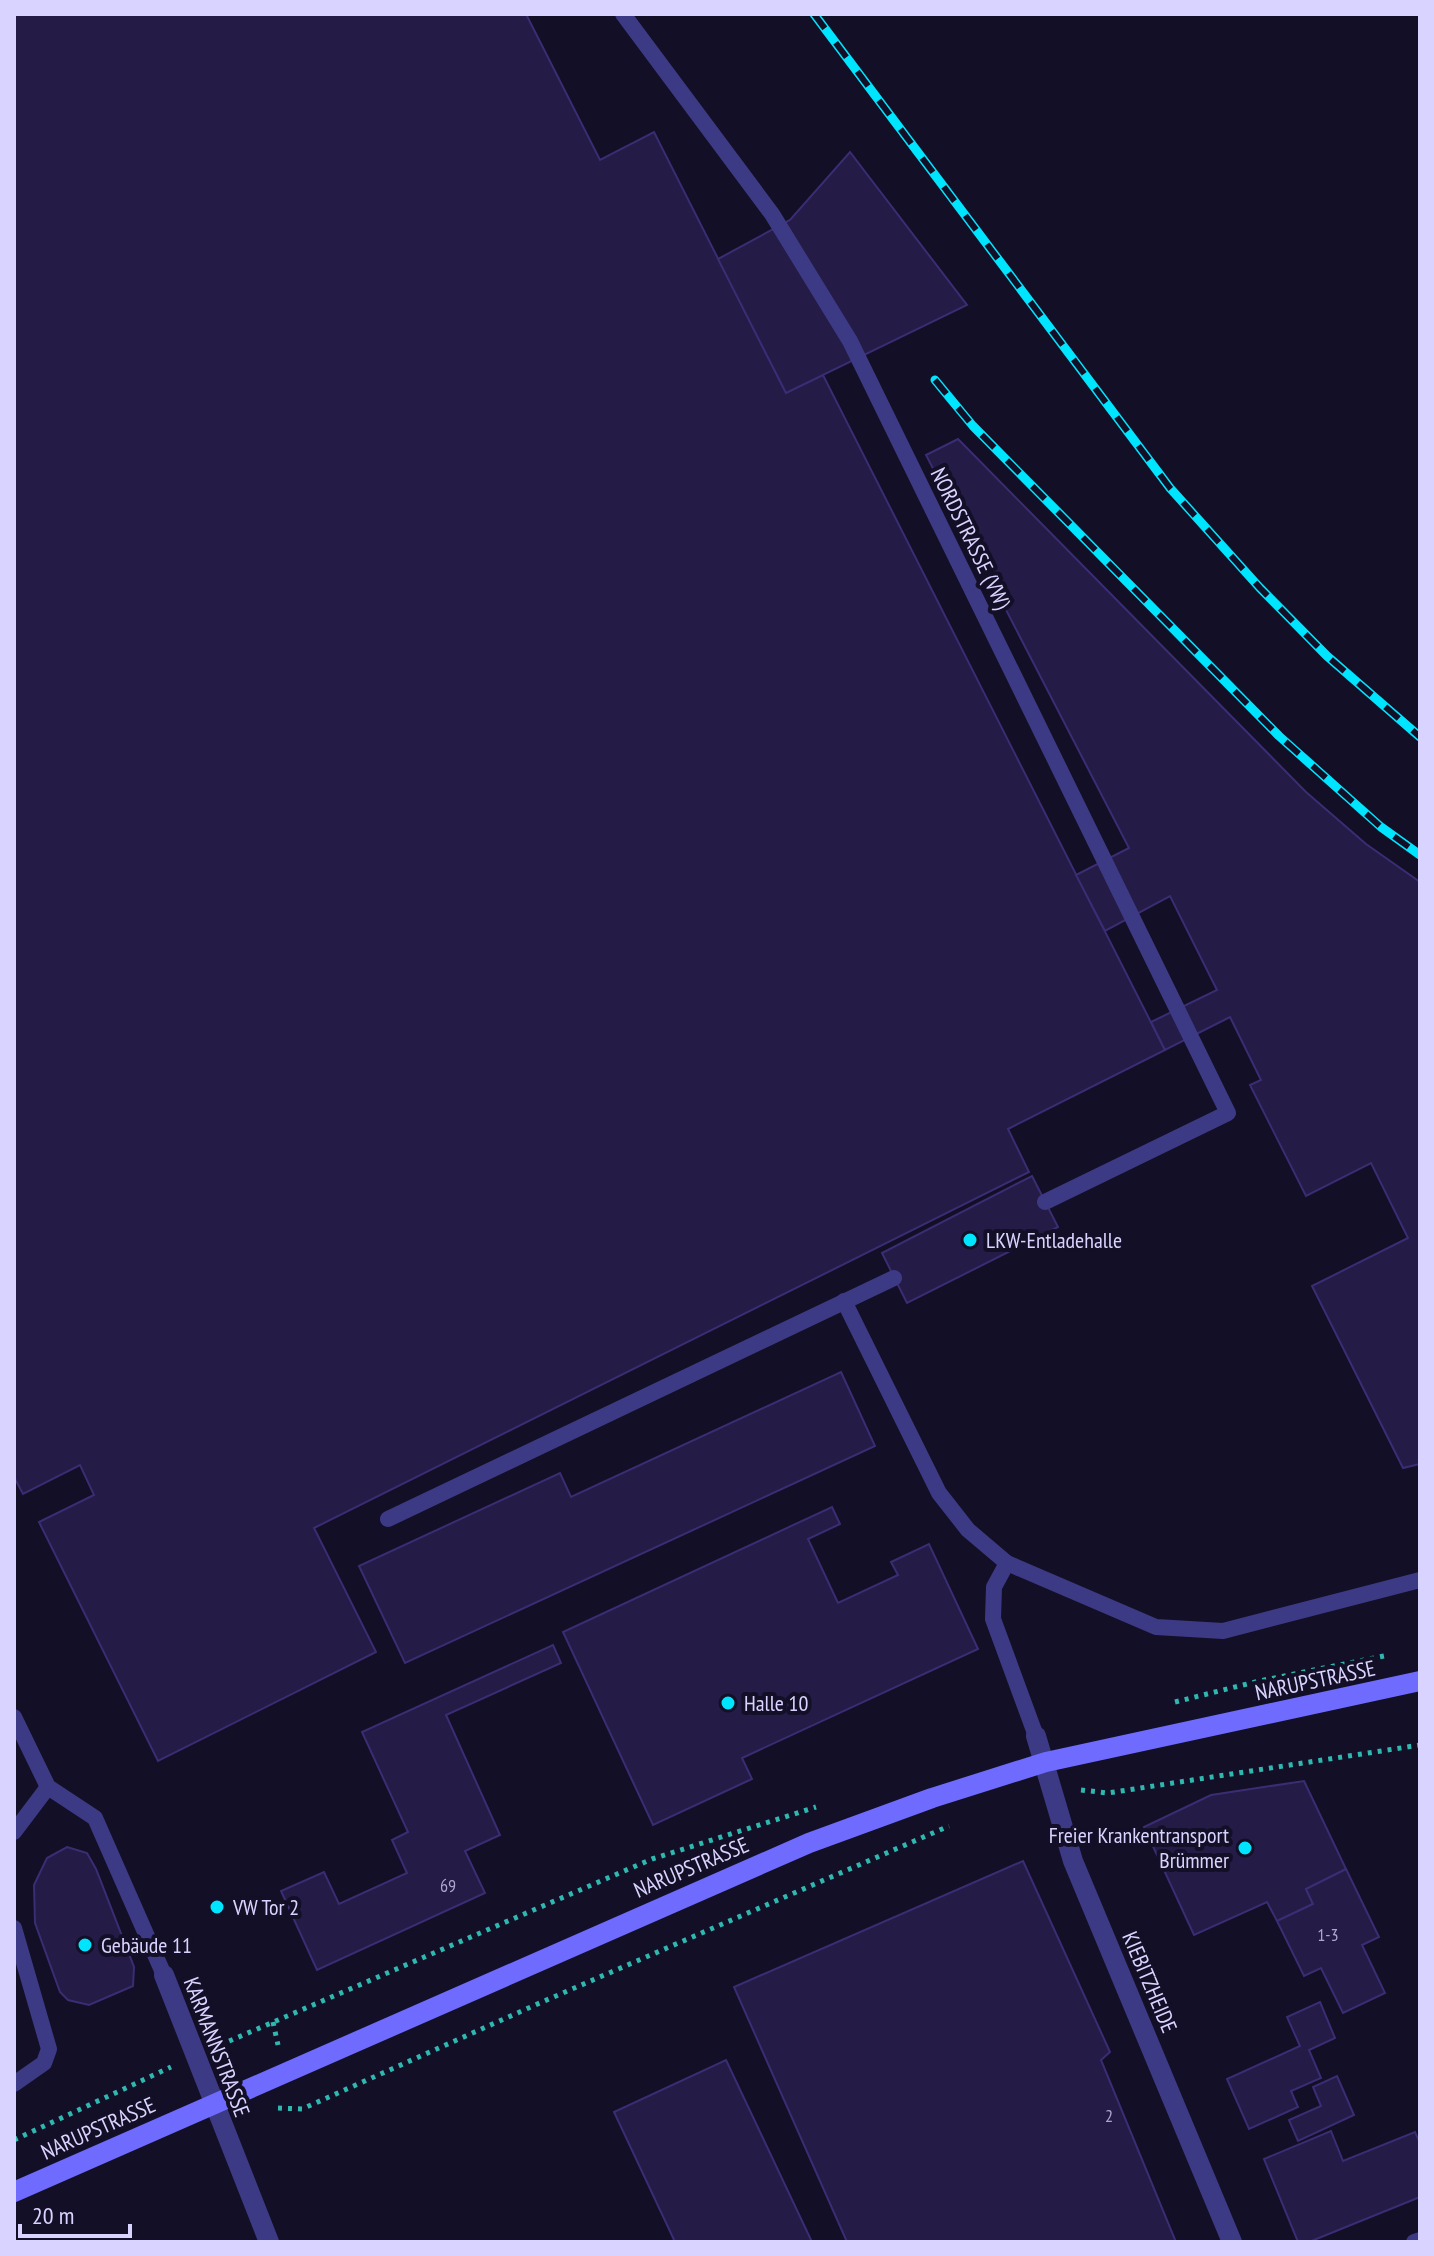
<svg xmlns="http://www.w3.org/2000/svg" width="1434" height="2256" font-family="'PT Sans Narrow',sans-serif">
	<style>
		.building { fill: #241b47; stroke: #3b2d73; stroke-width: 2 }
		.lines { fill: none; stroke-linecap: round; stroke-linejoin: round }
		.path { stroke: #2fb8b0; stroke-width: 5; stroke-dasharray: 4 6; stroke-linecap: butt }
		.lane { stroke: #3d3a85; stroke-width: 16 }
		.street { stroke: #3d3a85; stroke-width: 20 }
		.secondary { stroke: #6f6bff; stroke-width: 20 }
		.rail-casing { stroke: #00e5ff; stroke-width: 9 }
		.rail { stroke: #130f26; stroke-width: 6; stroke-dasharray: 18; stroke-linecap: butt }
		.poi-dot { fill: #00e5ff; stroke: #130f26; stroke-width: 3 }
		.labels { text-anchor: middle; stroke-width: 8; stroke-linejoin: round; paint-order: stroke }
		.number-label { font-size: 18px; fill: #aca6d1 }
		.street-label { font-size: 22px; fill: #d9d4ff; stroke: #130f26 }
		.poi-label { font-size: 22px; fill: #d9d4ff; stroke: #130f26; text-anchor: start }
	</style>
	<rect width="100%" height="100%" fill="#130f26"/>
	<!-- building -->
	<g class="building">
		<polygon points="14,14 526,14 600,160 654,132 786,393 823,375 1165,1050 1008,1129 1029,1172 314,1528 376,1652 158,1761 39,1522 94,1495 80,1465 23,1494 14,1477"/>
		<polygon points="850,152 967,305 786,393 718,259 790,220"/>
		<polygon points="958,439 1306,792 1366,844 1420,882 1420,1464 1403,1468 1312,1286 1408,1238 1371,1163 1306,1196 1250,1085 1261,1080 1230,1017 1165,1050 1151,1022 1217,990 1170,896 1105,931 1076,875 1129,848 926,455"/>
		<polygon points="1032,1176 1058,1227 907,1303 882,1253"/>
		<polygon points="841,1372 875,1446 405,1663 359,1566 560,1473 571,1497"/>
		<polygon points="832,1507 840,1524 808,1539 838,1603 898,1575 891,1562 929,1544 978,1649 742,1758 752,1779 653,1825 563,1632"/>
		<polygon points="553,1645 561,1663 446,1715 500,1835 465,1851 485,1893 317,1970 281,1891 324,1872 339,1904 407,1873 392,1840 408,1832 362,1732"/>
		<polygon points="1304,1781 1346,1869 1306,1889 1313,1904 1277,1921 1267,1902 1194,1935 1144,1827 1211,1795"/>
		<polygon points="67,1847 87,1853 96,1869 134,1967 133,1986 89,2005 68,2000 60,1992 35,1923 34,1885 47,1858"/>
		<polygon points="1023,1861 1110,2052 1101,2060 1176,2242 847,2242 734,1987"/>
		<polygon points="1346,1869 1379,1937 1362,1945 1385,1993 1343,2013 1321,1968 1304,1976 1277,1921 1313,1904 1306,1889"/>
		<polygon points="1320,2002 1335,2038 1309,2050 1321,2078 1291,2091 1298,2107 1249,2129 1227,2079 1300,2046 1287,2017"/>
		<polygon points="726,2060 812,2242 675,2242 614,2112"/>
		<polygon points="1337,2076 1354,2115 1298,2141 1289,2120 1321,2106 1313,2087"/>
		<polygon points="1331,2131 1343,2161 1415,2132 1420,2143 1420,2197 1309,2242 1298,2242 1264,2159"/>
	</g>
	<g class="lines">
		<!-- path -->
		<g class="path">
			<polyline points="1175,1702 1259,1681 1384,1656"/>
			<polyline points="1081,1790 1108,1793 1420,1745"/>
			<polyline points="273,2022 278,2045"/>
			<polyline points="220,2045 652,1859 816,1807"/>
			<polyline points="278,2108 302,2109 542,2002 949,1826"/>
			<polyline points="14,2140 171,2067"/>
		</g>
		<!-- lane -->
		<g class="lane">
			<polyline points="623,14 772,214 850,341 1228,1113 1045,1202"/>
			<polyline points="844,1301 939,1493 968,1530 1007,1563 1156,1627 1223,1631 1420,1580"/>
			<polyline points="388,1519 894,1278"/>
			<polyline points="1007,1563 994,1587 993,1619 1036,1736"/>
			<polyline points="14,1717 48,1787 95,1818 164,1975"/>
			<polyline points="14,1832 48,1787"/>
			<polyline points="14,1928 49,2049 44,2063 14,2084"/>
			<polyline points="1414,2242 1420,2240"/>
		</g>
		<!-- street -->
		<g class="street">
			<polyline points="1036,1736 1073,1861 1232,2242"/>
			<polyline points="164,1975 269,2242"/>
		</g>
		<!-- secondary -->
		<polyline class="secondary" points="14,2192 809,1843 932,1798 1046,1762 1420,1681"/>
		<defs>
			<g id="rail">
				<polyline points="814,14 1170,488 1260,588 1327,656 1420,737"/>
				<polyline points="935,380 973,426 1279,736 1381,827 1420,855"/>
			</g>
		</defs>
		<!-- rail casing -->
		<use href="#rail" class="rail-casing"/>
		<!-- rail -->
		<use href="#rail" class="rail"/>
	</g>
	<!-- markers -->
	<g class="poi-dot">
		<circle cx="970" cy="1240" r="8"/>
		<circle cx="728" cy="1703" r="8"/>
		<circle cx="1245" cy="1848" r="8"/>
		<circle cx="217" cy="1907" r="8"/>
		<circle cx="85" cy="1945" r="8"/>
	</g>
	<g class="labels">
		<!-- number labels -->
		<g class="number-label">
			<text x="448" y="1892">69</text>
			<text x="1328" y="1941">1-3</text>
			<text x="1109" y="2122">2</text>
		</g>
		<!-- street labels -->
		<g class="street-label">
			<text transform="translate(971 538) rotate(64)" y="8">NORDSTRASSE (VW)</text>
			<text transform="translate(1315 1680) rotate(-12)" y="8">NARUPSTRASSE</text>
			<text transform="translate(691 1867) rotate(-23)" y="8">NARUPSTRASSE</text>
			<text transform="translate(1150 1982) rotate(67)" y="8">KIEBITZHEIDE</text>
			<text transform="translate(217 2047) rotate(69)" y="8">KARMANNSTRASSE</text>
			<text transform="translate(98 2128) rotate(-24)" y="8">NARUPSTRASSE</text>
		</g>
		<!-- poi labels -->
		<g class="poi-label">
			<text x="986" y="1248">LKW-Entladehalle</text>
			<text x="744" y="1711">Halle 10</text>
			<text x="1229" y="1843" text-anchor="end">Freier Krankentransport<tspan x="1229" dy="25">Brümmer</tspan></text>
			<text x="233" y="1915">VW Tor 2</text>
			<text x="101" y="1953">Gebäude 11</text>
		</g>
	</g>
	<!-- border -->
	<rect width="1434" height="2256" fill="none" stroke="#d9d4ff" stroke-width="32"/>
	<!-- scale -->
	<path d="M20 2224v12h110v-12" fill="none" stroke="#d9d4ff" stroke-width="4"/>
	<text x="32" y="2224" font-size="24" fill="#d9d4ff" stroke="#130f26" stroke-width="6" paint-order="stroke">20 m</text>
</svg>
